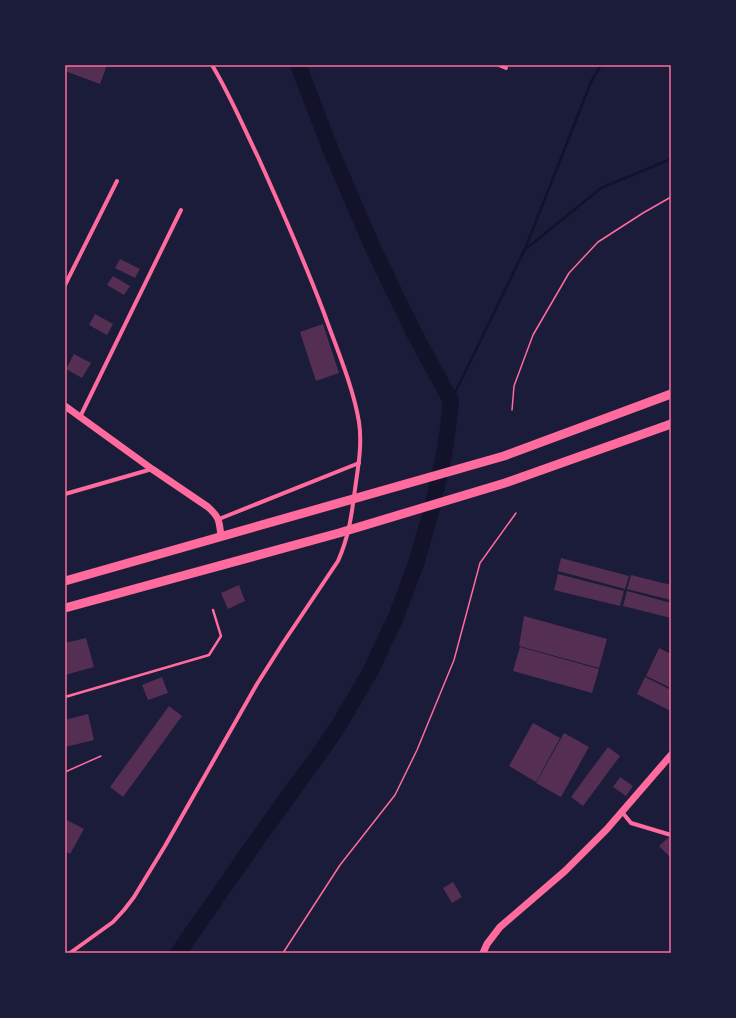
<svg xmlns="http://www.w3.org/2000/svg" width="736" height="1018" font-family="Ubuntu,sans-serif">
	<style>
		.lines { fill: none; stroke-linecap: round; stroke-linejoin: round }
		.stream { stroke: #12122b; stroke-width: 2.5 }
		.river { stroke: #12122b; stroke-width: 16 }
		.building { fill: #542f53 }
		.path { stroke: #ff6b9d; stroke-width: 1.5 }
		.service { stroke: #ff6b9d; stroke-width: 2.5 }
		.minor { stroke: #ff6b9d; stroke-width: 4 }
		.tertiary { stroke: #ff6b9d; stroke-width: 7 }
		.trunk { stroke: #ff6b9d; stroke-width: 9 }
		.neatline { fill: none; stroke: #ff6b9d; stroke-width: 1.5 }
	</style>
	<rect width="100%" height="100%" fill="#1b1b3a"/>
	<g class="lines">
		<!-- stream -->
		<g class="stream">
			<polyline points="527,248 601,188 671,159"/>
			<polyline points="451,401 525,249 591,82 601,65"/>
		</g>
		<!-- river -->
		<polyline class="river" points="178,953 261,834 322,750 339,725 370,672 396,617 417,561 432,508 444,455 448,428 451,401 413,331 373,248 332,153 298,65"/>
	</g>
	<!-- building -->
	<g class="building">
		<polygon points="65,65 107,65 100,84 65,71"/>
		<polygon points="120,259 140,269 135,278 115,268"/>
		<polygon points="113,276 130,286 124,295 107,285"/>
		<polygon points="95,314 113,324 107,335 89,325"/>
		<polygon points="323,324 339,373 316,381 300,332"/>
		<polygon points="74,354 91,363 82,378 66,369"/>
		<polygon points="561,558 629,576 625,589 558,571"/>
		<polygon points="558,574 624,591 620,606 554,590"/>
		<polygon points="631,575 671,585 671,600 627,589"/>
		<polygon points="239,585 245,601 228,609 221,593"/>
		<polygon points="627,591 671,603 671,618 623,606"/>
		<polygon points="524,616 607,639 599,668 519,646"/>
		<polygon points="86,638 94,667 65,675 65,643"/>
		<polygon points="520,647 599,669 592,693 513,671"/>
		<polygon points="659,648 671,654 671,688 646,676"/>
		<polygon points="162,677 168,693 148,700 142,685"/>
		<polygon points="645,677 671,690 671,711 637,694"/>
		<polygon points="169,706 182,716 123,797 110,787"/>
		<polygon points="88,714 94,740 65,747 65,720"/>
		<polygon points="533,723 560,738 536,782 509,766"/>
		<polygon points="564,733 589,747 561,797 536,783"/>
		<polygon points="608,747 620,756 583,806 571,797"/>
		<polygon points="620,777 633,786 626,796 613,787"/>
		<polygon points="65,819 84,829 70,854 65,851"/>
		<polygon points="669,837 671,839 671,854 669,856 659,846"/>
		<polygon points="453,882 462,897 452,903 443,888"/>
	</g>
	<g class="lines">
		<!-- path -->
		<g class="path">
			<polyline points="512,410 514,386 533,335 569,273 598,242 643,213 671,197"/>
			<polyline points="65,772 101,756"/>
			<polyline points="283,953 340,865 395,795 417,750 454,660 480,563 516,513"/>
		</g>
		<!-- service -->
		<polyline class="service" points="65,697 209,655 221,636 213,610"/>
		<!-- minor -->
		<g class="minor">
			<polyline points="499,65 506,68"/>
			<polyline points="65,285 117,181"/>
			<polyline points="80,417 181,210"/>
			<polyline points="65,494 152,469"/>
			<polyline points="219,519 359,463"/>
			<polyline points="622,812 631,823 671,835"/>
			<path d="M70,953L113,922L124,910L134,897L165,846L257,684L283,643L338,561C350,534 352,511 356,482C359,462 362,442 359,422C353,386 336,347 324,313C304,260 281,208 258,157C243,126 230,95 212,65"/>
		</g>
		<!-- tertiary -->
		<g class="tertiary">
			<path d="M65,406L152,469L208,507C220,518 219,521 221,536"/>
			<polyline points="483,953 487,944 500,927 565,871 607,829 671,755"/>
		</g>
		<!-- trunk -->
		<g class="trunk">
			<polyline points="65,581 504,456 671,394"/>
			<polyline points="65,608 339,533 505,483 671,424"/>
		</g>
	</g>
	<!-- border -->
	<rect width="736" height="1018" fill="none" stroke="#1b1b3a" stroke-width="132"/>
	<rect x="66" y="66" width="604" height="886" class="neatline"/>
</svg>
